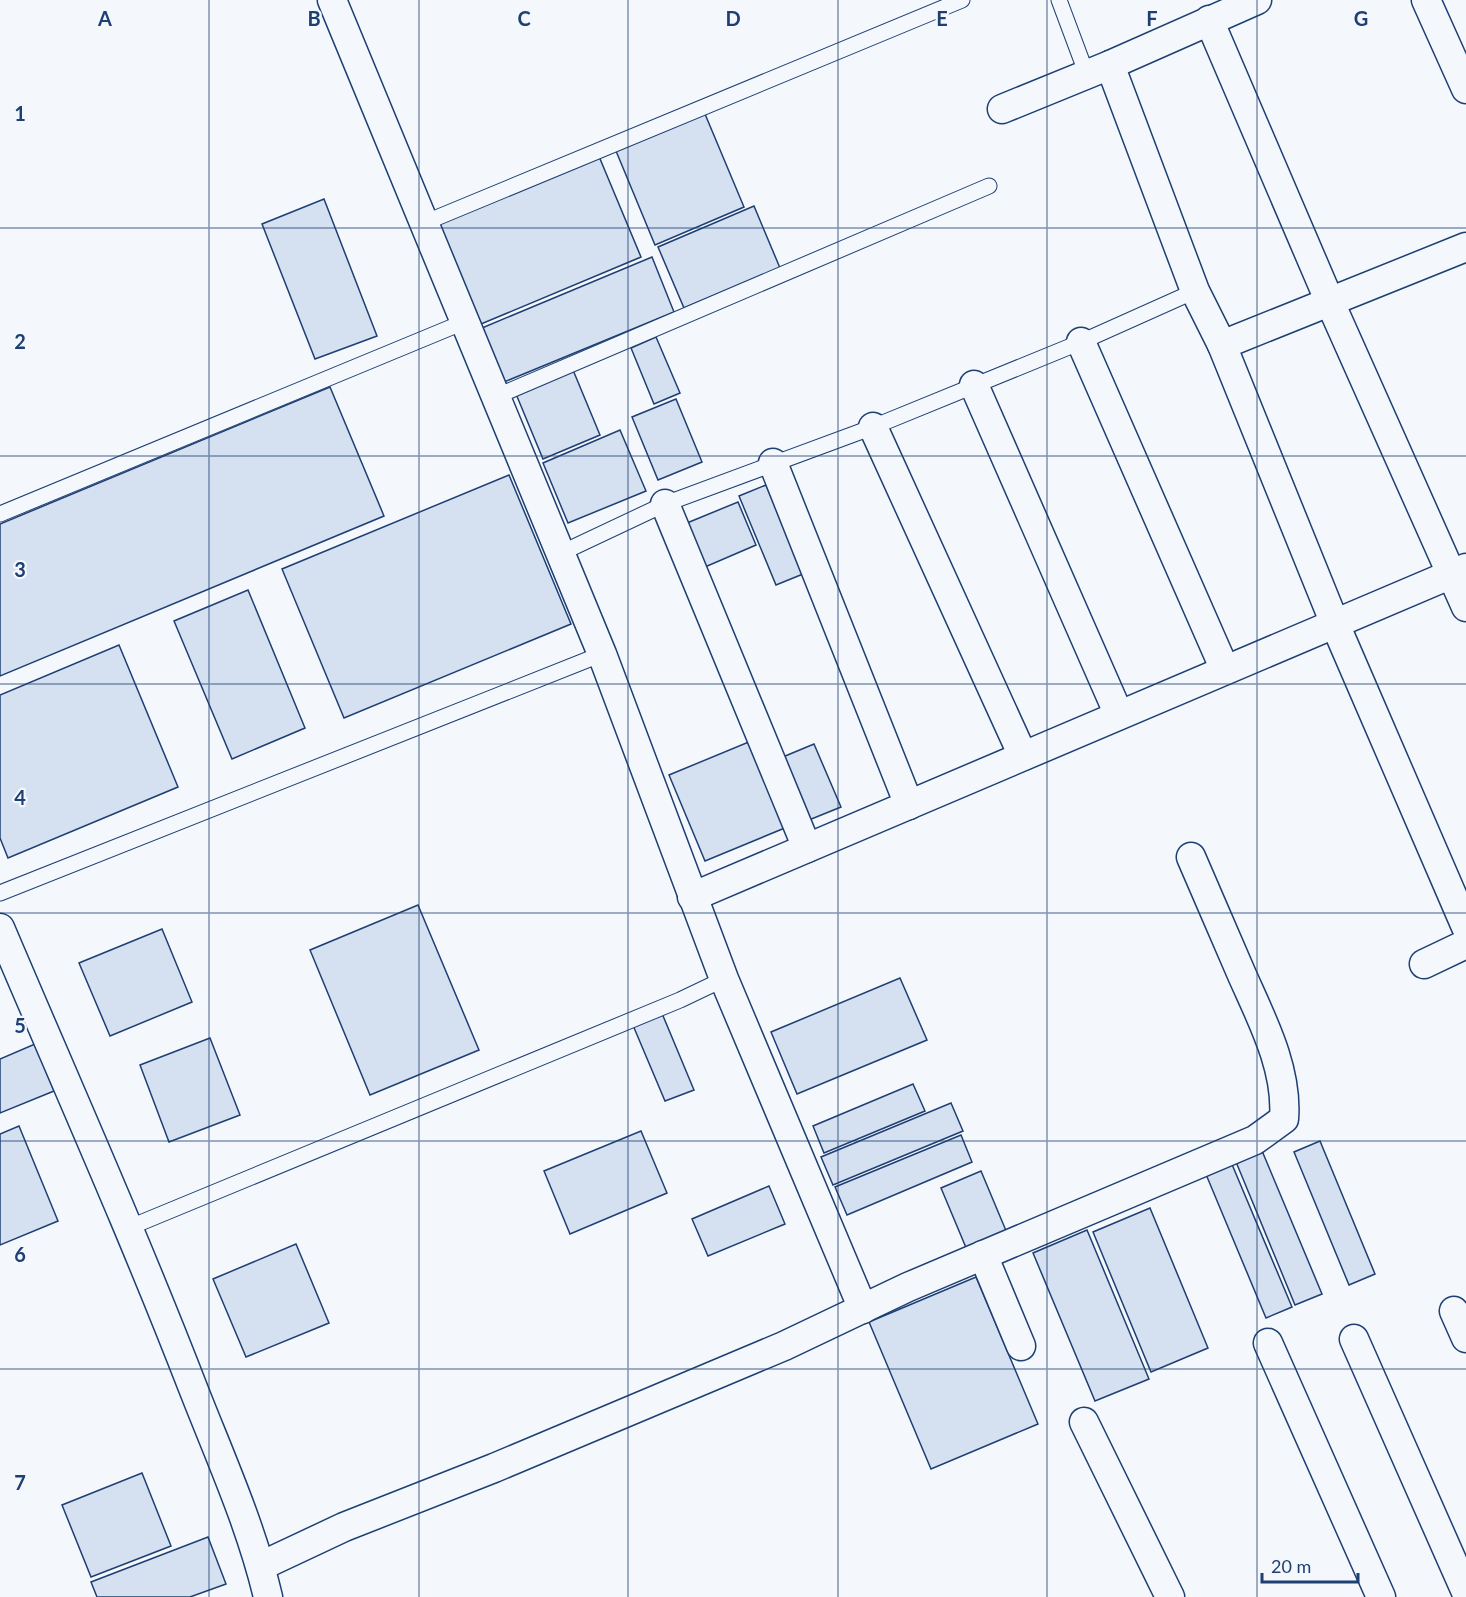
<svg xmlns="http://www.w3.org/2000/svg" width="1466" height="1597" font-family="Lato,sans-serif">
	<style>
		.building { fill: #d5e0f0; stroke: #1d3f73; stroke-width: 1.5 }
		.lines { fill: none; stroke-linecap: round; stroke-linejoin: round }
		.lane-casing { stroke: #1d3f73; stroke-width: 17 }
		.street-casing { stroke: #1d3f73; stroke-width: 31 }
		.lane { stroke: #f4f7fb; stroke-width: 15 }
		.street { stroke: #f4f7fb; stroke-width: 28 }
		.grid { fill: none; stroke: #1d3f73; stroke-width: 1.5; stroke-opacity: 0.55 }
		.grid-label { font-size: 20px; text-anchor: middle; font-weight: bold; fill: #1d3f73; stroke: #f4f7fb; stroke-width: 4.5; stroke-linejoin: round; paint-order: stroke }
	</style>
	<rect width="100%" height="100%" fill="#f4f7fb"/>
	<!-- building -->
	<g class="building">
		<polygon points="705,114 744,207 655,245 616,151"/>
		<polygon points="598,154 641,257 481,324 438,221"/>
		<polygon points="324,199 377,336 315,359 262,224"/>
		<polygon points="754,206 780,268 684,308 658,247"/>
		<polygon points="652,257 674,312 504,382 482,328"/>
		<polygon points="656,337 680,393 654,404 631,348"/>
		<polygon points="573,370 600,435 543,459 516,394"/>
		<polygon points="330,387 384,516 0,676 0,524"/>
		<polygon points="676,399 702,462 658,480 632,417"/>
		<polygon points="620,430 646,491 568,523 543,463"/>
		<polygon points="509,475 571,624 344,718 282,569"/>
		<polygon points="766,485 803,574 776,585 739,496"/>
		<polygon points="738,502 756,545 705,567 687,523"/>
		<polygon points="248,590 305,728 232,759 174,621"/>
		<polygon points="119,645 178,787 8,858 0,838 0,695"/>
		<polygon points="756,739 792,825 705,861 669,775"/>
		<polygon points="814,744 841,807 804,822 778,759"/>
		<polygon points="418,905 479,1050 370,1095 310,950"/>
		<polygon points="162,929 192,1002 110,1036 79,963"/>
		<polygon points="900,978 927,1040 797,1094 771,1032"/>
		<polygon points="661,1011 694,1090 665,1101 632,1023"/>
		<polygon points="210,1038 240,1115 169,1142 140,1065"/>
		<polygon points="35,1044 54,1091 0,1113 0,1059"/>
		<polygon points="913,1084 925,1111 824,1153 813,1126"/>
		<polygon points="951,1103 963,1131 833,1185 821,1157"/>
		<polygon points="19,1126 58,1221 0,1245 0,1134"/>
		<polygon points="641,1131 667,1193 570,1234 544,1171"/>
		<polygon points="961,1135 972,1162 847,1215 835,1187"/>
		<polygon points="1320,1141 1375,1274 1349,1285 1294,1152"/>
		<polygon points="1260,1146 1322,1294 1295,1305 1234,1157"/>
		<polygon points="1231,1162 1292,1307 1266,1318 1205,1172"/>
		<polygon points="981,1171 1007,1233 967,1250 941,1188"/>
		<polygon points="769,1186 785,1224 708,1256 692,1219"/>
		<polygon points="1150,1208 1208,1348 1151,1372 1093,1232"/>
		<polygon points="1087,1230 1149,1379 1095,1401 1033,1253"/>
		<polygon points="296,1244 329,1323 246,1357 213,1279"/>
		<polygon points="976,1277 1038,1424 931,1469 869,1322"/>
		<polygon points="142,1473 171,1546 91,1577 62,1505"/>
		<polygon points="208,1537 226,1584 190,1597 97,1597 91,1582"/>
	</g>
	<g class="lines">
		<defs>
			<g id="lane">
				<polyline points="1059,0 1087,75"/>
				<polyline points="424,223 962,0"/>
				<polyline points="495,397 989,186"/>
				<polyline points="0,514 464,322"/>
				<polyline points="559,554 665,504 873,427 1081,342 1195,291"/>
				<polyline points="0,893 602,654"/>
				<polyline points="128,1228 680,1000 724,979"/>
			</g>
			<g id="street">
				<polyline points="332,0 602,654 724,979 863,1309"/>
				<polyline points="1426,0 1466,89"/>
				<polyline points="1209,20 1329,300 1466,607"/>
				<polyline points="1110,65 1195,291 1222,345 1335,624 1466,927"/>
				<polyline points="1002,109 1110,65 1257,0"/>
				<polyline points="1081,342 1225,670"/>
				<polyline points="1222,345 1466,247"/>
				<polyline points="974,385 1119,715"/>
				<polyline points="873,427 1023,756"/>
				<polyline points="773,463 909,805"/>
				<polyline points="665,504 807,848"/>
				<polyline points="692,897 1466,568"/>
				<path d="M0,928C65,1081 133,1233 193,1388C220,1457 251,1525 268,1597"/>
				<polyline points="1424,964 1466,944"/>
				<polyline points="983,1255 1021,1346"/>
				<polyline points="1454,1311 1466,1338"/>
				<polyline points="1354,1339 1466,1592"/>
				<polyline points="1268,1343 1381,1597"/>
				<polyline points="1084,1422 1170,1597"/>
				<path d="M261,1566L344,1527L494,1468L784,1346L908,1287L1255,1140L1284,1119C1288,1069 1262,1020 1242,975C1225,936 1208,896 1191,857"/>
			</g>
		</defs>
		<!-- lane casing -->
		<use href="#lane" class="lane-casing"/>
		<!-- street casing -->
		<use href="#street" class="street-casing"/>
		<!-- lane -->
		<use href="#lane" class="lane"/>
		<!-- street -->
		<use href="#street" class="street"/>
	</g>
	<!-- grid -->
	<path class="grid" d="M209,0V1597M419,0V1597M628,0V1597M838,0V1597M1047,0V1597M1257,0V1597M0,228H1466M0,456H1466M0,684H1466M0,913H1466M0,1141H1466M0,1369H1466"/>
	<g class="grid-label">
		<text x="105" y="26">A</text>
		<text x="314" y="26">B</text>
		<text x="524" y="26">C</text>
		<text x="733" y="26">D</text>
		<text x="942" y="26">E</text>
		<text x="1152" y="26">F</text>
		<text x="1361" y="26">G</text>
		<text x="20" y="121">1</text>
		<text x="20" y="349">2</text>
		<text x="20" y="577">3</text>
		<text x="20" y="805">4</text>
		<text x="20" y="1033">5</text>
		<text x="20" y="1262">6</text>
		<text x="20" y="1490">7</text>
	</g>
	<!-- scale -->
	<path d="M1262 1573v9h96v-9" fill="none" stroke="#1d3f73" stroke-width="3"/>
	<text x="1271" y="1573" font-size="18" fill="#1d3f73" stroke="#f4f7fb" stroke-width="4.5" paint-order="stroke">20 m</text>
</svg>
